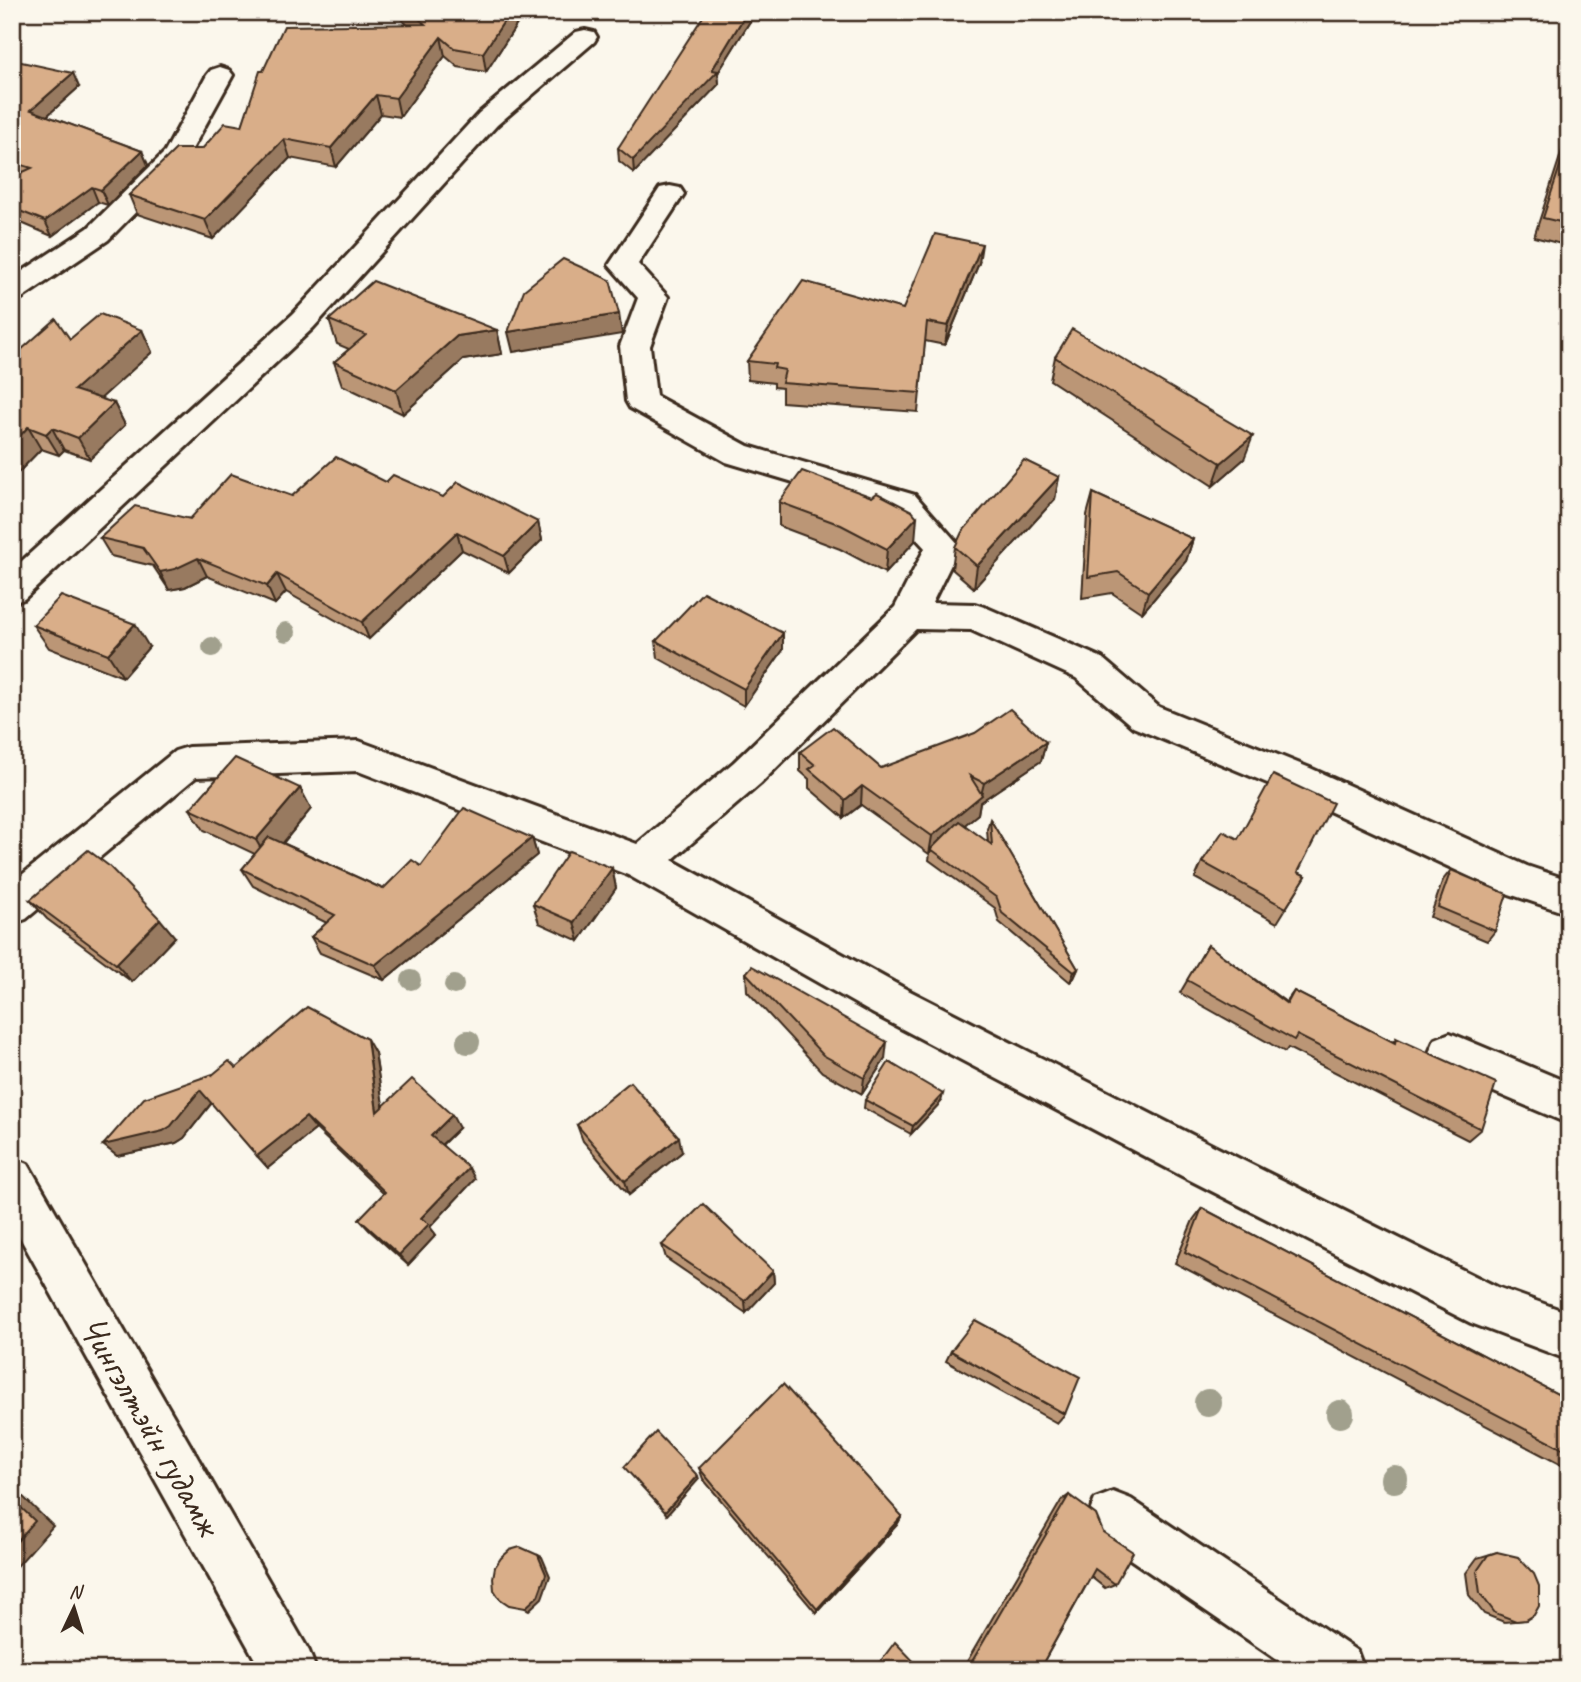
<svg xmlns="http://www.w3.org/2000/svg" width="1581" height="1682" font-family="Caveat,sans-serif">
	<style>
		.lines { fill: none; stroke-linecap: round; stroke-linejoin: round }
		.minor-casing { stroke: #3b2a1e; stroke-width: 6 }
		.secondary-casing { stroke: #3b2a1e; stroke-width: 6 }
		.minor { fill: #fbf7ec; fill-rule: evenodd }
		.secondary { fill: #fbf7ec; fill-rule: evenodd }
		.tree { fill: #a1a08d }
		.wall { fill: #bb9676; stroke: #3b2a1e; stroke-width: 2 }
		.shaded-wall { fill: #987a60; stroke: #3b2a1e; stroke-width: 2 }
		.building { fill: #d9ae89; stroke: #3b2a1e; stroke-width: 2 }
		.labels { text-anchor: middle; stroke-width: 6; stroke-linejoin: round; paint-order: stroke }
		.near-street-label { font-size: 37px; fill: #3b2a1e; stroke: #fbf7ec }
	</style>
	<rect width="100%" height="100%" fill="#fbf7ec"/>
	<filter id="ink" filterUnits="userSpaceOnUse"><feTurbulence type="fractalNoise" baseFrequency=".0143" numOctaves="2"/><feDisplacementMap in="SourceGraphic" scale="14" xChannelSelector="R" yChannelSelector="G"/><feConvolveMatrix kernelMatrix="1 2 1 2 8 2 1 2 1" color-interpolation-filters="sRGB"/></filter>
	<g filter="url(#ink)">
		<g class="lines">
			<defs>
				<g id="minor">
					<polygon points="585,30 594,32 597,37 594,42 497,125 313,328 24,599 12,603 12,570 293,314 479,113 576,32"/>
					<polygon points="220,67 229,70 233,75 185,162 108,240 22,298 12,300 12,278 88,228 165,152 207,75 211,70"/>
					<polygon points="670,186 680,188 684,194 638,264 668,297 650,346 656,396 748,446 915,495 960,546 932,603 975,604 987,608 1102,658 1159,707 1310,768 1527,866 1569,880 1569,914 1503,892 1284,790 1133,727 1076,678 971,630 916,629 760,784 672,860 902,987 1214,1146 1497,1287 1569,1313 1569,1360 1471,1323 1182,1176 872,1013 628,875 358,771 196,777 26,919 12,924 12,883 175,751 188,747 359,741 637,844 734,762 895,607 925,548 891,511 726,462 630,408 626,401 620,346 638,298 609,265 660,188"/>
					<polygon points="1450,1033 1569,1083 1569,1124 1435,1067 1429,1053 1435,1039"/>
					<polygon points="1113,1492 1131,1499 1357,1651 1364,1670 1292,1670 1095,1535 1088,1517 1095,1499"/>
				</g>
				<polygon id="secondary" points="12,1157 28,1164 309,1651 316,1670 261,1670 12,1223"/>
			</defs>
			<!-- minor casing -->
			<use href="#minor" class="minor-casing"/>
			<!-- secondary casing -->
			<use href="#secondary" class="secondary-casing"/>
			<!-- minor -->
			<use href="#minor" class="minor"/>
			<!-- secondary -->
			<use href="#secondary" class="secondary"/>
		</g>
		<!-- trees -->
		<g class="tree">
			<circle cx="286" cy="632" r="10"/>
			<circle cx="212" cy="647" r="10"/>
			<circle cx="411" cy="980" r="10"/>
			<circle cx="454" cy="985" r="10"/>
			<circle cx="468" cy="1042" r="12"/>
			<circle cx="1208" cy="1403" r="14"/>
			<circle cx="1340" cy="1414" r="14"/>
			<circle cx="1394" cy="1479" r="14"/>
		</g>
		<!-- wall -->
		<g class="wall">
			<polygon points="393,12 515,12 517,24 486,72 458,67 445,56 400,117 381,114 336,167 290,158 213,239 137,214 129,195 242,126 263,71 407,24"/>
			<polygon points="752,18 718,73 719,84 634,173 619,161 618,148"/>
			<polygon points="12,60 79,87 47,116 142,151 148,165 108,205 98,202 52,236 12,219 12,177 16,175 12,174"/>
			<polygon points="1569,129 1569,246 1534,237"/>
			<polygon points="979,263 945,345 925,341 918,412 782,402 782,388 774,387 774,383 748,380 747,361 903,309"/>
			<polygon points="329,320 497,330 502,354 463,360 403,414 342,385 334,362 349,349 337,344"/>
			<polygon points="142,330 152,352 100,399 114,403 125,425 90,459 64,450 59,455 41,449 12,479 12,358 70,339"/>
			<polygon points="1055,357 1244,459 1213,486 1050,380"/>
			<polygon points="1059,477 1055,499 974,588 952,569 955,547"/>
			<polygon points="1093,493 1193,539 1186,561 1142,613 1112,593 1082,598 1087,515"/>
			<polygon points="292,496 443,497 538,522 542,540 509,573 462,550 369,639 286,592 275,604 207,576 185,587 169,590 153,566 111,556 100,538"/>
			<polygon points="872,497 915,541 885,573 840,549 779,526 779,502"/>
			<polygon points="33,625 149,647 123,677 49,648"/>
			<polygon points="783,633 783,650 744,706 658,658 656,641"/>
			<polygon points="1046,742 1041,761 980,802 978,814 964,825 988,843 987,829 990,819 1078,969 1074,978 1070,982 999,922 995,908 929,860 930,853 929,854 861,805 844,818 809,788 809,779 800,771 800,752 881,768"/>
			<polygon points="300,788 311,809 283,843 383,889 421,866 532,838 537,855 384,980 320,953 311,937 327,923 253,886 242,869 255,854 204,830 190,809"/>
			<polygon points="1202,862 1298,872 1306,876 1277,923 1195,878"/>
			<polygon points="612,868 616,888 579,941 539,923 533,904"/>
			<polygon points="1451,870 1495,931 1487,941 1430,917 1443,880"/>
			<polygon points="30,900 175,937 132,982 47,919"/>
			<polygon points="1208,945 1286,1002 1294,991 1393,1042 1396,1038 1481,1129 1468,1140 1288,1048 1285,1052 1180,993"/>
			<polygon points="746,973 885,1059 862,1094 822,1072 747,991"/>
			<polygon points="375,1053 383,1107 459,1128 442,1145 475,1179 430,1227 436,1235 408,1265 369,1230 359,1219 384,1194 316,1129 268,1168 212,1103 184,1138 176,1143 117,1156 103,1145 236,1068"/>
			<polygon points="865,1100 941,1102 911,1134 864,1108"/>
			<polygon points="577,1125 682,1152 629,1195 583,1141"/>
			<polygon points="1202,1208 1569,1400 1569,1469 1175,1263 1193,1220"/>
			<polygon points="662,1245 773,1271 774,1283 746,1313 666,1258"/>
			<polygon points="951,1351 1065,1414 1057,1423 946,1361"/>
			<polygon points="699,1468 902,1516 897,1525 816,1613 703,1479"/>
			<polygon points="1069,1495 1115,1584 1105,1588 1091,1577 1039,1670 962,1670 1061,1501"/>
			<polygon points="1497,1552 1526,1620 1504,1622 1484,1614 1469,1595 1466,1573 1477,1558"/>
		</g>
		<!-- shaded-wall -->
		<g class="shaded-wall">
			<polygon points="510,12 515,12 517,24 486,72 483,53"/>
			<polygon points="747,12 752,12 752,18 718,73 719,84 634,173 633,160 712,70"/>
			<polygon points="441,37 445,56 400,117 396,98"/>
			<polygon points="73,73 79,87 38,124 31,110"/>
			<polygon points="376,95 381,114 336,167 331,148"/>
			<polygon points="284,139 290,158 213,239 205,220"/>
			<polygon points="142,151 148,165 108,205 101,190"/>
			<polygon points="92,187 98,202 52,236 45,221"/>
			<polygon points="982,244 979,263 945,345 948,326"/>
			<polygon points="619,314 622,334 513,352 508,332"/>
			<polygon points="142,330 152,352 86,412 74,390"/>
			<polygon points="497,330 502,354 463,360 403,414 396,390 457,336"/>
			<polygon points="114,403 125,425 90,459 78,438"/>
			<polygon points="28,427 41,449 12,479 12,444"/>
			<polygon points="52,428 64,450 59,455 46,434"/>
			<polygon points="1253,436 1244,459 1213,486 1221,463"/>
			<polygon points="1059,477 1055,499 974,588 977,566"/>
			<polygon points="917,517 915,541 885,573 887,549"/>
			<polygon points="538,522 542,540 509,573 504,556"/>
			<polygon points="457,532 462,550 369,639 362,622"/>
			<polygon points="1193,539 1186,561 1142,613 1148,592"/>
			<polygon points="198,558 207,576 185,587 169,590 160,572"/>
			<polygon points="277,574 286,592 275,604 267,586"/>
			<polygon points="135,624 149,647 123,677 108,654"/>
			<polygon points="783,633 783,650 744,706 744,689"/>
			<polygon points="1046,742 1041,761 980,802 978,814 933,851 931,849 929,854 932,836 981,795 984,783"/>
			<polygon points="862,786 861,805 844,818 845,800"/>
			<polygon points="300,788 311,809 268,861 256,840"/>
			<polygon points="532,838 537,855 384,980 375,965"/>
			<polygon points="612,868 616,888 579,941 574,922"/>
			<polygon points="160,919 175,937 132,982 116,964"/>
			<polygon points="1078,969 1074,978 1070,982 1074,972"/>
			<polygon points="367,1039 375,1053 386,1124 377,1112"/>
			<polygon points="887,1042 885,1059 862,1094 864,1078"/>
			<polygon points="200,1090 212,1102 184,1138 176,1143 117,1156 103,1145"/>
			<polygon points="943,1094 941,1102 911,1134 913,1126"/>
			<polygon points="452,1115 459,1128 439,1147 431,1136"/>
			<polygon points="306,1117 316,1129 268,1168 257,1156"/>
			<polygon points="679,1137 682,1152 629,1195 625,1181"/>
			<polygon points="469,1168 475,1179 430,1227 436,1235 408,1265 399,1255 421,1218"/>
			<polygon points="773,1271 774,1283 746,1313 745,1301"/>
			<polygon points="698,1476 699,1479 667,1515 665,1512"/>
			<polygon points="12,1486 53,1526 12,1572"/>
			<polygon points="902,1516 897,1525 816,1613 817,1609"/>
			<polygon points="538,1555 542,1557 550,1576 542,1598 529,1610 525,1608"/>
		</g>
		<!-- building -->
		<g class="building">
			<polygon points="411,12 510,12 483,53 454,48 441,37 396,98 376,95 331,148 284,139 205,220 129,195 176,149 202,149 225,123 242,126 260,71 263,71 284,26 425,24"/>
			<polygon points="706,12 747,12 712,70 718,71 633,160 618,148"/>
			<polygon points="12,60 73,73 31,110 142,151 101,190 92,187 45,221 12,208 12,177 32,168 12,162"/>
			<polygon points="1569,139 1569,224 1543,218"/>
			<polygon points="935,234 982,244 948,326 927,322 920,393 782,383 785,370 774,368 775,364 747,361 803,281 903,309"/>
			<polygon points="563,259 610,280 619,314 508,332 524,290"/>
			<polygon points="373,281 497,330 457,336 396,390 334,362 366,335 329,320"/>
			<polygon points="100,314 142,330 74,390 114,403 78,438 52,428 46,434 28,427 12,444 12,358 56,319 70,339"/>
			<polygon points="1072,329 1253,436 1221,463 1055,357"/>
			<polygon points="336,457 386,482 393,475 443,497 458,482 538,522 504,556 457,532 362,622 277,574 267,586 198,558 175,569 160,572 143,548 100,538 135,506 190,519 231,474 292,496"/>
			<polygon points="1024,460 1059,477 977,566 955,547 962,532"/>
			<polygon points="802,471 872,497 877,493 912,511 917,517 887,549 841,525 779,502"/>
			<polygon points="1093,493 1193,539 1148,592 1118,572 1088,577"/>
			<polygon points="703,592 783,633 744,689 656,641"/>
			<polygon points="61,596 135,624 108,654 33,625"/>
			<polygon points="1010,709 1046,742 984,783 970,776 982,795 932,836 862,786 845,800 809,769 815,765 800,752 833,727 881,768 975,733"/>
			<polygon points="235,758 300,788 256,840 190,809"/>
			<polygon points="1273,775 1333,803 1298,872 1306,876 1286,908 1202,862 1223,831 1238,839"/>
			<polygon points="464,808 532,838 375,965 311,937 335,915 242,869 269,837 383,889 412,860 421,866"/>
			<polygon points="990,819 1078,969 1074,972 1002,913 997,898 931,849 959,821 992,845"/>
			<polygon points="88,850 109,866 160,919 116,964 30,900"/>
			<polygon points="569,851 612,868 574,922 533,904"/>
			<polygon points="1451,870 1507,894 1495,931 1438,907"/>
			<polygon points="1208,945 1287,1004 1294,991 1395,1043 1396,1038 1496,1083 1481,1129 1297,1035 1294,1040 1187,980"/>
			<polygon points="752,966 887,1042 864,1078 823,1055 746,973"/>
			<polygon points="307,1007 367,1039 377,1112 412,1079 452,1115 431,1136 469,1168 421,1218 429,1224 399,1255 359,1219 385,1192 306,1117 257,1156 200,1090 171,1126 163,1131 103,1145 144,1098 213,1074 211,1076 229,1061 236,1068"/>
			<polygon points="889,1062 943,1094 913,1126 865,1100"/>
			<polygon points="630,1082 679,1137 625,1181 577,1125"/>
			<polygon points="703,1204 773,1271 745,1301 662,1245"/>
			<polygon points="1202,1208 1569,1400 1569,1452 1185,1252"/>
			<polygon points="975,1320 1080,1377 1065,1414 951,1351"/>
			<polygon points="783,1384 902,1516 817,1609 699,1468"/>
			<polygon points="656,1432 698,1476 665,1512 624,1467"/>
			<polygon points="1069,1495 1096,1515 1103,1532 1133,1552 1115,1584 1095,1569 1039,1670 967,1670"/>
			<polygon points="12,1499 35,1521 12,1547"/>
			<polygon points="520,1547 538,1555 546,1574 538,1596 525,1608 509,1605 500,1599 494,1590 493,1578 495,1567 501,1558 510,1550"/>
			<polygon points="1497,1552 1518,1557 1534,1574 1539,1586 1539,1606 1534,1615 1526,1620 1516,1621 1495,1613 1480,1593 1477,1571 1488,1555"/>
			<polygon points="895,1642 922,1670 874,1670"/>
		</g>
	</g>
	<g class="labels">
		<!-- near-street labels -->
		<g class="near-street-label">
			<text transform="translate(151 1425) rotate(60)" y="13">Чингэлтэйн гудамж</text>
		</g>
	</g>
	<!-- margin -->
	<rect width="1581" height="1682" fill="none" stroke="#fbf7ec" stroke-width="42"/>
	<rect x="21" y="21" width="1539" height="1640" fill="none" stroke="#3b2a1e" stroke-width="2.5" filter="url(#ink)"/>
	<!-- north arrow -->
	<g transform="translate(74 1608) rotate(4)" stroke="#fbf7ec" stroke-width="5" paint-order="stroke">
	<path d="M0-5L12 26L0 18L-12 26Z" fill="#3b2a1e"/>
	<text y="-10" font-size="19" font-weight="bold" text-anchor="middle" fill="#3b2a1e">N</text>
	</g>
</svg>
